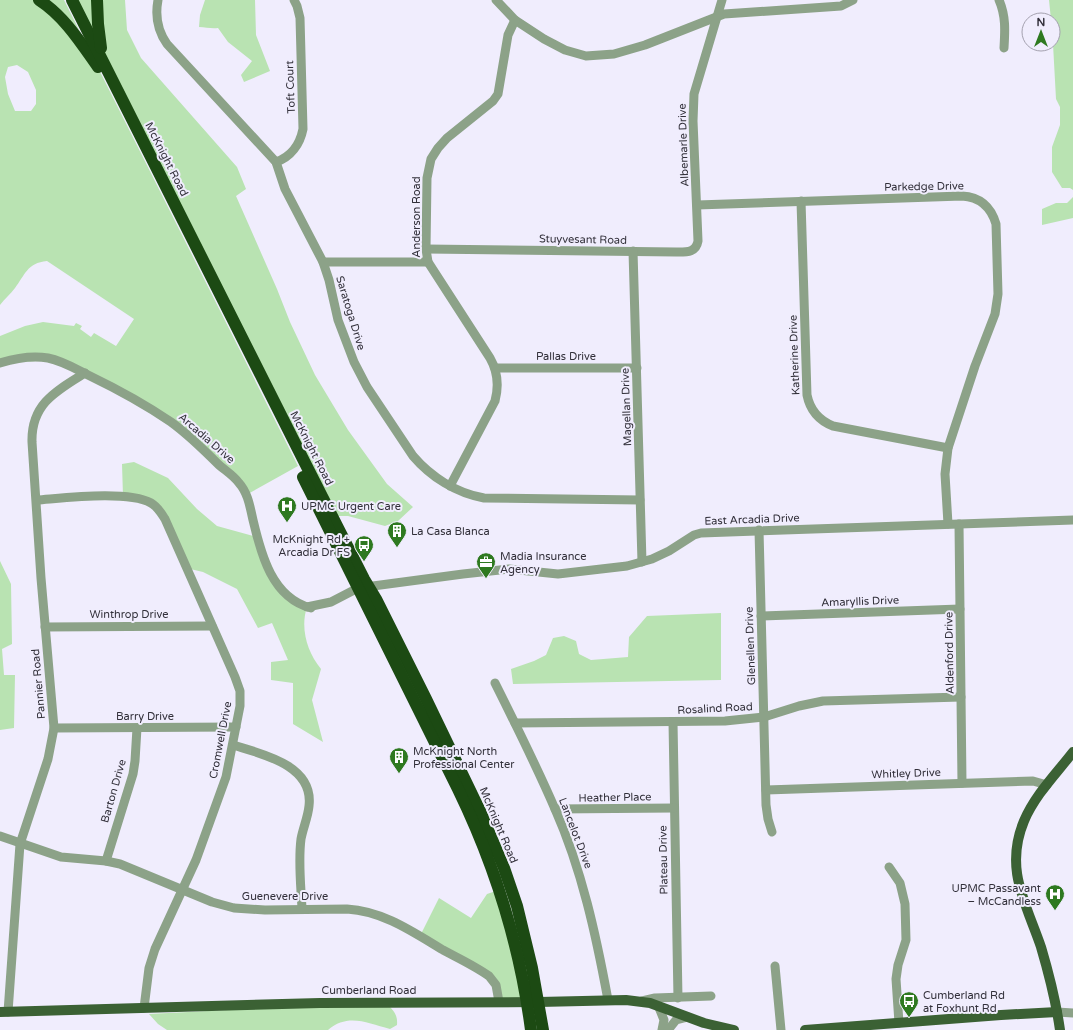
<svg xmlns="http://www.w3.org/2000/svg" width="1073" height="1030" font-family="'Varela Round',sans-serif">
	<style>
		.green { fill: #b9e3b2; fill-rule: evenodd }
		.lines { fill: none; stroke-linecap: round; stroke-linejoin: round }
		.minor { stroke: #8ca288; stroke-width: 9 }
		.major { stroke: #3b6134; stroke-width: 10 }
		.highway { stroke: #1c4a13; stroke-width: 12 }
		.labels { text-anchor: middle; stroke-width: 4; stroke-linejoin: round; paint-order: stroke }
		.street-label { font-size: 11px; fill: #32303a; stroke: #f0edfd }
		.poi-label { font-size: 11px; fill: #32303a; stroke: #f0edfd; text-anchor: start }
	</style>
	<rect width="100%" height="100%" fill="#f0edfd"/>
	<!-- green -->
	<g class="green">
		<path d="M0,0H64L298,466L246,495L172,422L57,360L0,363V336L25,326L43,322L74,326L76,323L82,326L80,329L91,337L94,333L116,346L134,319L47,261C27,263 25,275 15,288C11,294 4,299 0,305ZM17,65L28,72L36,90V104L31,111H15L8,94L5,77L8,67Z"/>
		<polygon points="72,0 125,0 127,30 141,58 237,167 246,189 236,196 277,289 290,322 315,375 348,430 387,484 413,507 398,521 385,526 348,516 333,516"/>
		<path d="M205,0H255L256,35L270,71L244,82L241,75L252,61L228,42L218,28C211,29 206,27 199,27L200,15Z"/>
		<polygon points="1049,0 1073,0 1073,190 1070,188 1062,188 1052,172 1052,147 1060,125 1060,107 1056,99 1053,44 1053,20 1051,20"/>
		<polygon points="1073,197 1073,218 1042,225 1042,209 1056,203 1067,203"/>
		<path d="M134,462L168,478L197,509L217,526L257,537L272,577L307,607C300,628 307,652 321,669L312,700L323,742L293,724V683L271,680V662L288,660L272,623L258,628L237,589L203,572L186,568L157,507L123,496L122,464Z"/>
		<polygon points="0,561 11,584 12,644 2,649 4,675 15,675 14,728 0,730"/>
		<polygon points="721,613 721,680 513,684 511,669 534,661 546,655 553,638 564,636 576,641 579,654 591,660 628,657 629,637 647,616"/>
		<polygon points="499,890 526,1002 499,1002 496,985 420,936 439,898 471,918 487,894"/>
		<path d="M385,1002C393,1010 398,1014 397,1025L390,1029C367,1023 348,1013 328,1030H167L158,1024L149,1014Z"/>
	</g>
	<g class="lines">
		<!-- minor -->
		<g class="minor">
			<path d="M158,0C155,16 157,30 167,44L276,162L285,189L323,262L329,280L338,320L354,362L367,387L413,456C431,477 456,493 484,498L640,500"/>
			<polyline points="496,0 515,20 544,39 565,50 586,56 614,54 645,45 724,14 841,6 853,0"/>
			<path d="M999,0C1006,16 1005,31 1004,48"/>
			<path d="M276,162C291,157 300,144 303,129L300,18L297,6L294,0"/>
			<path d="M801,201L807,395C810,410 818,420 833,426L948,448"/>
			<path d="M697,205L962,196C980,197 991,207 996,224L998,294L995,314L975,366L948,448L945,474L948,524"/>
			<path d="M426,249L676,252C686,252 696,253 698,241L693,121L694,94L722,0"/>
			<polyline points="633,251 642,562"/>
			<polyline points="323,262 428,262"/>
			<path d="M0,363C16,358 31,355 48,358C63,361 76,369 90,376C117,389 146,405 171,422C189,435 204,450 219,465C226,471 234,476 239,483C248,493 250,507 253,520C261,554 272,598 311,608"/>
			<polyline points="495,368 637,368"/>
			<path d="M450,486L495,401C499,386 498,372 490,358L428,262L426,249L427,178L431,159L438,148L447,138L493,101L498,94L508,35L515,20"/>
			<path d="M37,500C64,498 128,490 151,503C158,507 161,513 165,519L235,677L240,691V706L226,777L196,860L155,949L149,968L144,1008"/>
			<polyline points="959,524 962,783"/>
			<polyline points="759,530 766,805 768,819 772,832"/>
			<polyline points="307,607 331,602 358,588 463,574 509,569 558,574 627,566 652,559 669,551 694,535 701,533 1073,520"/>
			<polyline points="761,616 960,609"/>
			<polyline points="45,627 212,626"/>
			<path d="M495,683C516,725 537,767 555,809C582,870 596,935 608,1000"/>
			<polyline points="673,722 678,998"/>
			<polyline points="515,723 725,721 764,717 799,706 823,701 961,697"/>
			<polyline points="54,728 236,727"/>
			<path d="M233,745C262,754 314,765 309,806C308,817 303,828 301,839C298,862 301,886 302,909"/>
			<polyline points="766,790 1033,781 1047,785"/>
			<polyline points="555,809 674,808"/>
			<path d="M0,836L61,857L106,861L120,864L212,902L234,908L265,910L347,909C383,911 413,932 443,950C458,958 475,966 489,976L496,985L499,1002"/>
			<polyline points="106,861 133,774 135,761 137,728"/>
			<polyline points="889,867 900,883 905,904 906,940 898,965 896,979 899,1023"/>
			<polyline points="775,966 781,1030"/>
			<polyline points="642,1001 655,998 711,996"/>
			<polyline points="658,1005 664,1020 662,1030"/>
			<path d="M8,1012L20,844L48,759L54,728L41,578L32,442C31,404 56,391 85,373"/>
			<polyline points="1057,1012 1073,1013"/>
			<polyline points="668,1030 676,1020 688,1017"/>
		</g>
		<!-- major -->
		<g class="major">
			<polyline points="0,1012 320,1003 539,1002 626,1000 650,1003 704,1023 734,1030"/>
			<polyline points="805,1030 1001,1015 1057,1012"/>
			<path d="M1060,1030C1056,1002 1049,974 1041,947C1026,903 1004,869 1024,821C1035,795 1056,774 1073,752"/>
		</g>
		<!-- highway -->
		<g class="highway">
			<path d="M39,0C64,16 81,43 98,67"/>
			<polyline points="72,0 305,463 364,579 376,599 426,699 481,813 504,868 517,906 532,968 543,1030"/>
			<polyline points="97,0 98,24 101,48"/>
			<path d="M303,477L458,789C495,865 520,946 531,1030"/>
		</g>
	</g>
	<!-- icons -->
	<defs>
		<symbol id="hospital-pin" viewBox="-11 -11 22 30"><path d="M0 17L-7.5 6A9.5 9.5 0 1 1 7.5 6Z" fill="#2e7920" stroke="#f0edfd"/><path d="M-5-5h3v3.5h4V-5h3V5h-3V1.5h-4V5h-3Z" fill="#fff"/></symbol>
		<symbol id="building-pin" viewBox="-11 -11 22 30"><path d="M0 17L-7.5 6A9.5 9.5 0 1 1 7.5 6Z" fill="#2e7920" stroke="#f0edfd"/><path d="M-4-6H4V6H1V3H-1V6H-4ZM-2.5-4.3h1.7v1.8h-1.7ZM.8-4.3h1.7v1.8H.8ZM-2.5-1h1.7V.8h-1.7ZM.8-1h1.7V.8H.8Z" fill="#fff"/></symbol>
		<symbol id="bus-pin" viewBox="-11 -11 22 30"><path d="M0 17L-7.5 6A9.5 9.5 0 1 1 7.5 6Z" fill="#2e7920" stroke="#f0edfd"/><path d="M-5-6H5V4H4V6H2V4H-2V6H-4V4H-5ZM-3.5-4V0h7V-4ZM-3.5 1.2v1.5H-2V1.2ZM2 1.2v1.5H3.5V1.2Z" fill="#fff"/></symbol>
		<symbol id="office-pin" viewBox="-11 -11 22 30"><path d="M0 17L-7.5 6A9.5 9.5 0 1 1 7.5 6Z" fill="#2e7920" stroke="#f0edfd"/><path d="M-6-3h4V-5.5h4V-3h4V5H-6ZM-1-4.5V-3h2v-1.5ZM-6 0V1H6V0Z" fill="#fff"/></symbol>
	</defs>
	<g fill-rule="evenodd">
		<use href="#hospital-pin" x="276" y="495" width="22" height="30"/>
		<use href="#building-pin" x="386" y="520" width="22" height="30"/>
		<use href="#bus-pin" x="353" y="534" width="22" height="30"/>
		<use href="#office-pin" x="475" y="551" width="22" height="30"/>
		<use href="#building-pin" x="388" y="746" width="22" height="30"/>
		<use href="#hospital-pin" x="1044" y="883" width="22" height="30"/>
		<use href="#bus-pin" x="898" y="990" width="22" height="30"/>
	</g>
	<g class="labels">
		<!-- street labels -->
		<g class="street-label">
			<text transform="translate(290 87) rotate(-92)" y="4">Toft Court</text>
			<text transform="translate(683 145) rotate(-92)" y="4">Albemarle Drive</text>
			<text transform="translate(167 159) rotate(63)" y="4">McKnight Road</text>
			<text transform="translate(924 186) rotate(-1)" y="4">Parkedge Drive</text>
			<text transform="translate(416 217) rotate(-90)" y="4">Anderson Road</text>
			<text transform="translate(583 239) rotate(1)" y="4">Stuyvesant Road</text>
			<text transform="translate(351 313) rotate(73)" y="4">Saratoga Drive</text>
			<text transform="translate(794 355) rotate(-92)" y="4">Katherine Drive</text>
			<text x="566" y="360">Pallas Drive</text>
			<text transform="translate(626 407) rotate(-92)" y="4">Magellan Drive</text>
			<text transform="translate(207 438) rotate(41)" y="4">Arcadia Drive</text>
			<text transform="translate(312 448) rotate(63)" y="4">McKnight Road</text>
			<text transform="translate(752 519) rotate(-2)" y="4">East Arcadia Drive</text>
			<text transform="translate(860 601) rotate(-2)" y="4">Amaryllis Drive</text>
			<text x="129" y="618">Winthrop Drive</text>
			<text transform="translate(750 646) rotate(-92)" y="4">Glenellen Drive</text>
			<text transform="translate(949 653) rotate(-91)" y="4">Aldenford Drive</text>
			<text transform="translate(38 684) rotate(-95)" y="4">Pannier Road</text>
			<text transform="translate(715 708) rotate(-3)" y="4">Rosalind Road</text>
			<text x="145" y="720">Barry Drive</text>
			<text transform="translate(220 740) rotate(-79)" y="4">Cromwell Drive</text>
			<text transform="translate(906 773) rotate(-2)" y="4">Whitley Drive</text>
			<text transform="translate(113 791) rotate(-74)" y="4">Barton Drive</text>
			<text transform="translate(615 797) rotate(-1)" y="4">Heather Place</text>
			<text transform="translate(499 825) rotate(67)" y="4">McKnight Road</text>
			<text transform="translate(576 833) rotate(69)" y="4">Lancelot Drive</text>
			<text transform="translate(663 860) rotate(-91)" y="4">Plateau Drive</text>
			<text x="285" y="900">Guenevere Drive</text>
			<text x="369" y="994">Cumberland Road</text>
		</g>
		<!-- poi labels -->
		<g class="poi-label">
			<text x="301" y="510">UPMC Urgent Care</text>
			<text x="411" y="535">La Casa Blanca</text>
			<text x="350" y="543" text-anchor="end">McKnight Rd +<tspan x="350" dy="13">Arcadia Dr FS</tspan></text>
			<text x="500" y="560">Madia Insurance<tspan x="500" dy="13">Agency</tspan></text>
			<text x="413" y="755">McKnight North<tspan x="413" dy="13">Professional Center</tspan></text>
			<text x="1041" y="892" text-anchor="end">UPMC Passavant<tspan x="1041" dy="13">– McCandless</tspan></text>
			<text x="923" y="999">Cumberland Rd<tspan x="923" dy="13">at Foxhunt Rd</tspan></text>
		</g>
	</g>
	<!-- north arrow -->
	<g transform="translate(1041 32)"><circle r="19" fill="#f0edfd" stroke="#a4a1af"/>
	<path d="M0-3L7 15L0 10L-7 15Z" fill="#2e7920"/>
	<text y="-6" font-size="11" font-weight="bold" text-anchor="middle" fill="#32303a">N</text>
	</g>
</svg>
